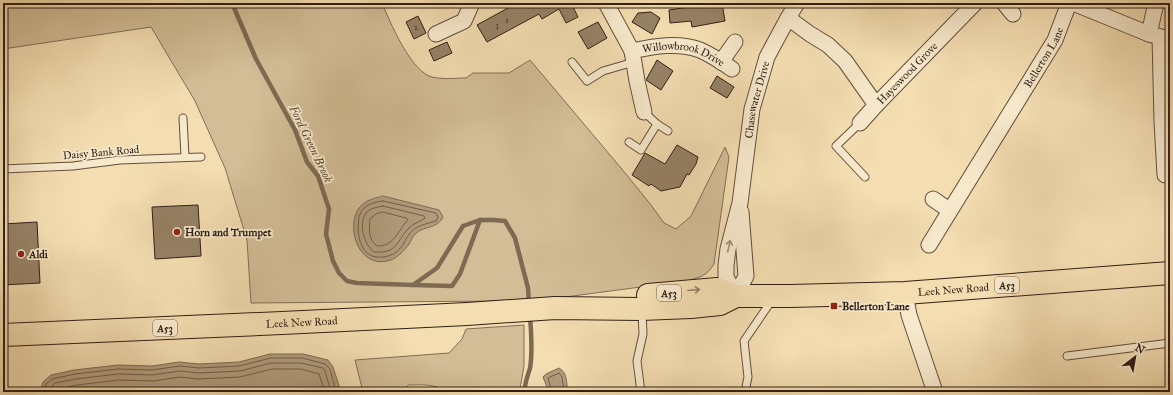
<svg xmlns="http://www.w3.org/2000/svg" width="1173" height="395" font-family="'IM FELL Great Primer',serif">
	<style>
		.green { fill: #d2bd96; stroke: #826e55 }
		.water { fill: #b19c7c; stroke: #7e6a52 }
		.lines { fill: none; stroke-linecap: round; stroke-linejoin: round }
		.shore { stroke: #715e48; stroke-width: 1 }
		.stream { stroke: #7e6a52; stroke-width: 4.5 }
		.building { fill: #968266; stroke: #311f14 }
		.service-casing { stroke: #624e3b; stroke-width: 9 }
		.minor-casing { stroke: #624e3b; stroke-width: 17 }
		.trunk-casing { stroke: #311f14; stroke-width: 24 }
		.service { stroke: #f7e9cc; stroke-width: 7 }
		.minor { stroke: #f7e9cc; stroke-width: 15 }
		.trunk { stroke: #f3ddb1; stroke-width: 22 }
		.oneway { stroke: #9e8e79 }
		.oneway2 { stroke: #927e62 }
		.poi-dot { fill: #8f2418; stroke: #f7e9cc; stroke-width: 1.5 }
		.labels { text-anchor: middle; stroke-width: 3.5; stroke-linejoin: round; paint-order: stroke }
		.number-label { font-size: 9px; fill: #4a3828 }
		.shield { fill: #f7e9cc; stroke: #6c5c4b; stroke-width: 1 }
		.shield-label { font-size: 10px; font-weight: bold; fill: #311f14 }
		.street-label { font-size: 11px; fill: #311f14; stroke: #f7e9cc }
		.poi-label { font-size: 11px; font-weight: bold; fill: #311f14; stroke: #f7e9cc; text-anchor: start }
		.water-label { font-size: 12px; font-style: italic; fill: #5e4b38; stroke: #f7e9cc }
	</style>
	<rect width="100%" height="100%" fill="#f3ddb1"/>
	<filter id="stains"><feTurbulence type="fractalNoise" baseFrequency=".005" numOctaves="4"/><feColorMatrix values="0 0 0 0 .2 0 0 0 0 .09 0 0 0 0 .02 0 0 0 .5 -.17"/></filter>
	<radialGradient id="worn" r=".72"><stop offset=".6" stop-color="#630" stop-opacity="0"/><stop offset="1" stop-color="#630" stop-opacity=".3"/></radialGradient>
	<!-- green -->
	<g class="green">
		<path d="M3,3H382C390,22 409,67 429,76C439,80 455,78 466,78L473,73H509L530,60L626,174L651,205L664,223L676,229L691,216L725,147L729,157L714,264C706,277 700,277 686,281L565,297L502,301L251,303L247,240L225,168L195,101L151,27L3,49Z"/>
		<path d="M524,325V366L520,389L521,392H444C437,383 419,385 408,385L403,392H363L355,360L449,353L462,339L466,329Z"/>
	</g>
	<!-- water -->
	<g class="water">
		<path d="M383,196L439,210L443,217C436,230 425,225 415,234C413,236 411,241 409,244C405,250 398,257 391,260C356,272 343,219 363,204C369,199 376,198 383,196Z"/>
		<polygon points="270,354 303,354 328,360 333,367 341,392 40,392 43,382 51,375 74,370 118,365 152,366 179,362 199,364 239,362"/>
		<path d="M559,368C568,373 566,383 568,392H549L543,377L546,374Z"/>
	</g>
	<g class="lines">
		<!-- shore -->
		<g class="shore">
			<path d="M383,201L436,213L438,217L436,221C429,223 419,225 413,230C404,237 404,252 388,256C366,262 358,245 358,226C359,222 358,217 360,214C364,205 374,202 383,201Z"/>
			<path d="M383,206L424,216L425,218C421,222 413,223 409,228C396,241 398,254 374,252C364,245 357,221 368,211C372,208 378,207 383,206Z"/>
			<path d="M383,212L406,218L408,220C398,230 394,247 377,246C368,240 369,229 370,219L376,214Z"/>
			<polyline points="44,392 46,384 52,379 75,374 118,369 152,370 180,366 199,368 239,366 271,358 302,358 325,364 330,369 336,392"/>
			<polyline points="49,392 51,387 55,383 76,379 118,374 152,375 180,371 199,373 240,371 271,363 301,363 323,368 325,371 331,392"/>
			<polyline points="55,392 58,389 77,385 119,380 153,381 180,377 198,379 240,377 272,369 301,369 319,374 325,392"/>
			<polyline points="552,392 548,378 559,373 562,377 564,392"/>
		</g>
		<!-- stream -->
		<g class="stream">
			<polyline points="232,3 256,59 295,130 307,162 318,176 329,209 326,234 333,261 339,273 347,281 357,283 413,285 437,268 463,226 480,220 494,220 505,221 515,238 528,288 529,303"/>
			<polyline points="413,285 452,286 460,274 480,220"/>
			<path d="M525,392C524,383 528,376 530,368C533,351 531,332 530,315"/>
		</g>
	</g>
	<!-- building -->
	<g class="building">
		<polygon points="517,3 571,3 578,17 566,23 559,9 542,19 539,14 487,42 477,25"/>
		<polygon points="689,3 722,3 725,21 692,27 691,21 670,23 669,10 689,7"/>
		<polygon points="651,12 660,18 652,34 632,22 638,13"/>
		<polygon points="418,16 426,33 414,39 406,22"/>
		<polygon points="598,22 607,38 588,49 578,32"/>
		<polygon points="447,42 452,53 434,61 429,50"/>
		<polygon points="657,60 673,71 661,90 646,80"/>
		<polygon points="717,76 734,87 727,98 710,88"/>
		<polygon points="677,145 698,157 696,164 689,175 687,174 680,187 661,191 651,184 649,186 632,175 645,153 665,164"/>
		<polygon points="198,205 201,256 155,259 152,207"/>
		<polygon points="37,222 40,283 3,285 3,224"/>
	</g>
	<g class="lines">
		<defs>
			<g id="service">
				<polyline points="572,62 587,81 603,71 634,62"/>
				<polyline points="644,112 657,124 668,131"/>
				<polyline points="183,118 185,157"/>
				<polyline points="860,123 836,146 865,177"/>
				<polyline points="629,142 641,150 657,124"/>
				<polyline points="3,169 73,166 120,160 201,157"/>
				<polyline points="1067,356 1170,343"/>
				<polyline points="641,392 637,361 643,334 642,312"/>
				<polyline points="745,392 748,377 744,341 772,300"/>
			</g>
			<g id="minor">
				<path id="s1" d="M606,3L632,51C654,46 678,42 700,50C711,55 722,62 732,69"/>
				<polyline points="1004,3 1013,14"/>
				<polyline points="1073,3 1149,34 1169,39"/>
				<path id="s2" d="M788,18L810,34L828,45L845,61L876,105L975,3"/>
				<polyline points="436,34 464,21 472,3"/>
				<polyline points="1149,34 1156,3"/>
				<polyline points="1160,37 1162,121 1165,175"/>
				<polyline points="632,51 637,81 644,112"/>
				<polyline points="721,62 735,42"/>
				<polyline points="860,123 876,105"/>
				<polyline points="933,199 949,210"/>
				<path id="s3" d="M929,245L1055,40L1069,3"/>
				<polyline points="905,293 909,315 935,392"/>
				<path id="s4" d="M736,296L726,277V265L728,249L740,203L752,109L767,57L788,18L797,3"/>
				<polyline points="736,296 746,276 741,212"/>
			</g>
			<g id="trunk">
				<path id="s5" d="M648,295L717,289L736,296H790L905,293L1170,273"/>
				<path id="s6" d="M3,335L282,323L467,314L555,308L641,309L691,307L720,304L736,296"/>
			</g>
		</defs>
		<!-- service casing -->
		<use href="#service" class="service-casing"/>
		<!-- minor casing -->
		<use href="#minor" class="minor-casing"/>
		<!-- trunk casing -->
		<use href="#trunk" class="trunk-casing"/>
		<!-- service -->
		<use href="#service" class="service"/>
		<!-- minor -->
		<use href="#minor" class="minor"/>
		<!-- trunk -->
		<use href="#trunk" class="trunk"/>
	</g>
	<!-- one-way arrows -->
	<defs><path id="oneway-shaft" d="M-6 0H5M1.5-3L5.5 0L1.5 3" fill="none" stroke-width="1.6" stroke-linecap="round" stroke-linejoin="round"/></defs>
	<use class="oneway" href="#oneway-shaft" transform="translate(729 246) rotate(-77)"/>
	<use class="oneway2" href="#oneway-shaft" transform="translate(694 290) rotate(-5)"/>
	<!-- markers -->
	<g class="poi-dot">
		<circle cx="177" cy="232" r="4"/>
		<circle cx="21" cy="254" r="4"/>
		<rect x="830" y="302" width="8" height="8" rx="2"/>
	</g>
	<g class="labels">
		<!-- number labels -->
		<g class="number-label">
			<text x="507" y="23">1</text>
			<text x="497" y="28">3</text>
			<text x="416" y="30">2</text>
		</g>
		<!-- shield labels -->
		<g class="shield">
			<rect x="995" y="277" width="24" height="16" rx="3"/>
			<rect x="657" y="285" width="24" height="16" rx="3"/>
			<rect x="153" y="320" width="24" height="16" rx="3"/>
		</g>
		<g class="shield-label">
			<text x="1007" y="289">A53</text>
			<text x="669" y="297">A53</text>
			<text x="165" y="332">A53</text>
		</g>
		<!-- street labels -->
		<g class="street-label">
			<text dy="4" stroke="none"><textPath href="#s3" startOffset="220">Bellerton Lane</textPath></text>
			<text dy="4" stroke="none"><textPath href="#s1" startOffset="108">Willowbrook Drive</textPath></text>
			<text dy="4" stroke="none"><textPath href="#s2" startOffset="170">Hayeswood Grove</textPath></text>
			<text dy="4" stroke="none"><textPath href="#s4" startOffset="202">Chasewater Drive</textPath></text>
			<text transform="translate(101 152) rotate(-5)" y="4">Daisy Bank Road</text>
			<text dy="4" stroke="none"><textPath href="#s5" startOffset="307">Leek New Road</textPath></text>
			<text dy="4" stroke="none"><textPath href="#s6" startOffset="299">Leek New Road</textPath></text>
		</g>
		<!-- poi labels -->
		<g class="poi-label">
			<text x="185" y="236">Horn and Trumpet</text>
			<text x="29" y="258">Aldi</text>
			<text x="842" y="310">Bellerton Lane</text>
		</g>
		<!-- water labels -->
		<g class="water-label">
			<text transform="translate(311 144) rotate(64)" y="4">Ford Green Brook</text>
		</g>
	</g>
	<!-- margin -->
	<rect width="1173" height="395" fill="none" stroke="#f3ddb1" stroke-width="16"/>
	<rect x="4" y="4" width="1165" height="387" fill="none" stroke="#311f14" stroke-width="2"/>
	<rect x="8" y="8" width="1157" height="379" fill="none" stroke="#311f14"/>
	<!-- north arrow -->
	<g transform="translate(1135 357) rotate(31)" stroke="#f7e9cc" stroke-width="3" paint-order="stroke">
	<path d="M0-3L7 15L0 10L-7 15Z" fill="#311f14"/>
	<text y="-6" font-size="11" font-weight="bold" text-anchor="middle" fill="#311f14">N</text>
	</g>
	<rect width="100%" height="100%" filter="url(#stains)"/>
	<rect width="100%" height="100%" fill="url(#worn)"/>
</svg>
